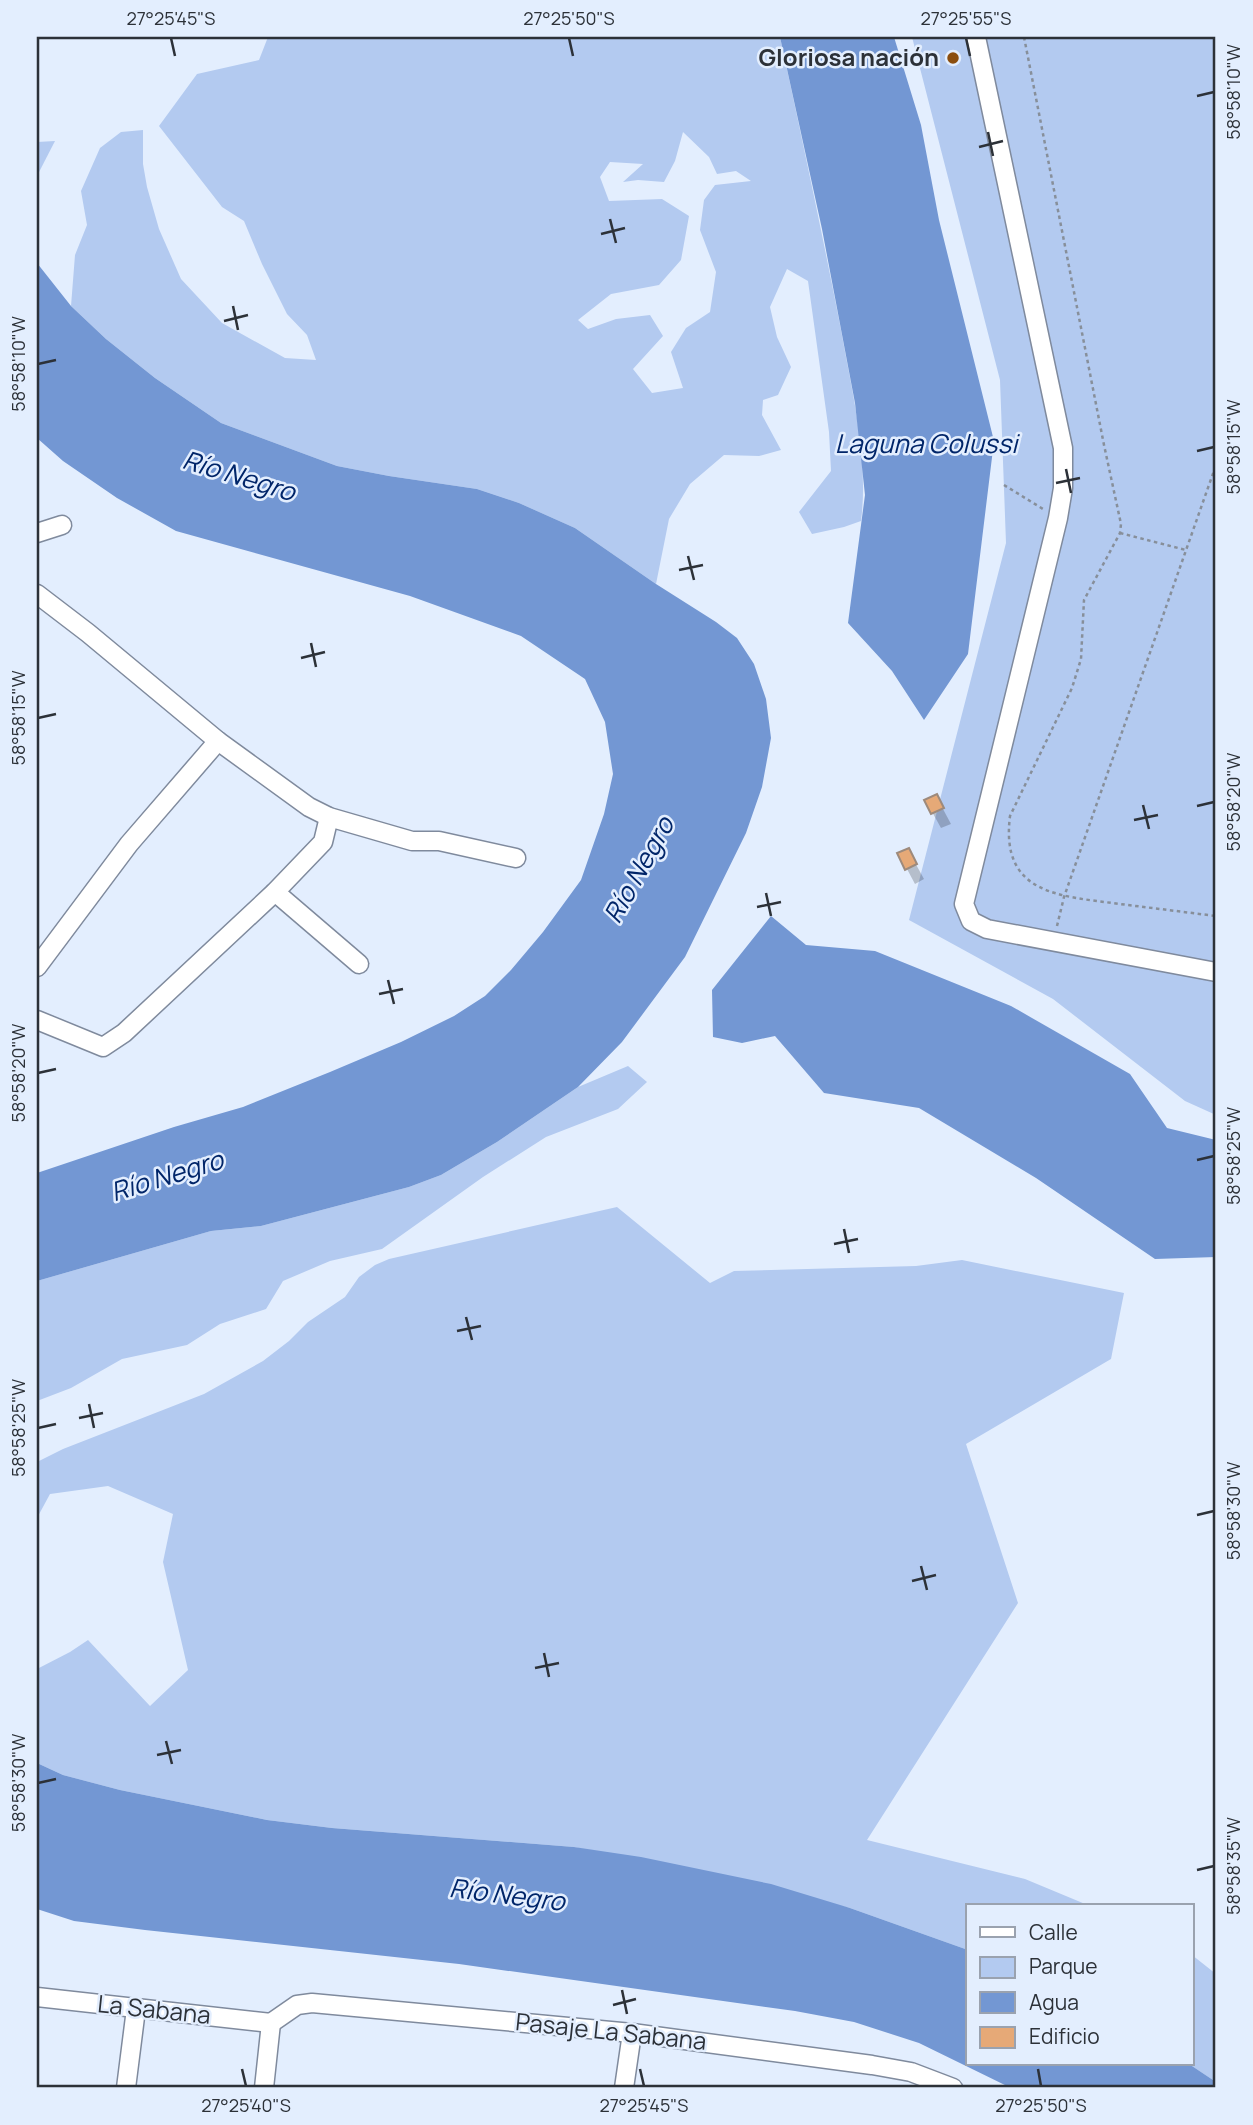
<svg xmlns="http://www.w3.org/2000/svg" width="1253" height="2125" font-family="Manrope,sans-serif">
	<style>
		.green { fill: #b3caf0; fill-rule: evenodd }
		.water { fill: #7397d3 }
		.shadow { fill: #0003 }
		.building { fill: #e6a977; stroke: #9d8a7c; stroke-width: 2 }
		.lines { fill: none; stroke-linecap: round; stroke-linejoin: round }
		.minor-casing { stroke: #7f8a9d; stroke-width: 21 }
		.path { stroke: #878f9a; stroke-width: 2.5; stroke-dasharray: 3.5 3.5; stroke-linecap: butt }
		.minor { stroke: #fff; stroke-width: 18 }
		.ticks { fill: none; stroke: #2c3138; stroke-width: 2.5 }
		.poi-dot { fill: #8b4e0f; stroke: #e3eefe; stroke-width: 2.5 }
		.labels { text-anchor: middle; stroke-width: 5; stroke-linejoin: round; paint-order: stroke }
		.poi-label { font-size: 24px; font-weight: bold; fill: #2c3138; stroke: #e3eefe; text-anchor: end }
		.street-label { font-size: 24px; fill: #2c3138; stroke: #e3eefe }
		.water-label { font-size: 26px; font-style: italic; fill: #002569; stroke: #e3eefe }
		.neatline { fill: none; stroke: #2c3138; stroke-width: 2.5 }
		.ticks-label { font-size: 18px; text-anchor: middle; fill: #2c3138 }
	</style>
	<rect width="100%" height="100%" fill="#e3eefe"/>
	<!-- green -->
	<g class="green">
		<path d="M268,37H780C801,134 822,232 841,330C852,391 869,460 861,521L844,527L812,534L799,512L831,471L829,432L808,281L787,269L770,307L777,337L791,367L778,395L763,400L762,415L781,450L759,456L724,455L690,484L669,519L656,584L575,528L519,503L477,489L389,476L337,466L221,423L155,378L106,339L71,306L75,255L87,225L81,191L100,148L121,132L143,130V164L147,187L159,229L181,279L222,323L285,358L316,360L307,335L287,314L262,264L244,221L222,207L159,126L197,74L259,60ZM683,132L709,157L717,174L736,171L751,181L715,185L704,200L700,230L716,272L710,312L686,328L671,352L683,388L652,393L633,369L663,336L650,315L616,319L588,329L578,320L611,294L659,285L681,260L689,216L662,199L609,201L600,177L610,162L643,164L623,182L638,180L664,182L675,161Z"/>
		<polygon points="912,37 1216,37 1216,1115 1185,1101 1053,999 909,920 1006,543 1000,380"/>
		<polygon points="55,141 37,176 37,142"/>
		<polygon points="628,1066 647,1082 618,1109 546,1137 483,1177 382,1249 330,1261 283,1281 266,1309 220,1324 187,1345 122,1359 71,1388 37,1401 37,1281 211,1231 261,1226 409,1187 441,1175 497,1142 578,1087"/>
		<polygon points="617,1207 710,1283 734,1271 916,1266 962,1260 1124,1293 1111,1359 966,1444 1018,1603 867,1840 1025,1879 1090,1906 968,1906 968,1950 850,1908 574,1847 332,1828 267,1820 120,1790 63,1775 37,1763 37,1669 70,1652 88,1640 150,1706 188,1670 163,1562 173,1514 108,1486 50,1494 37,1518 37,1462 63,1449 204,1394 263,1361 289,1341 308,1322 345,1297 359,1277 375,1265 389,1259"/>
		<polygon points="1192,1955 1216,1974 1216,2082 1189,2064 1192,2064"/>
	</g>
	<!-- water -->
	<g class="water">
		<polygon points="780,37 894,37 921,125 939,220 994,441 968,654 924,720 892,671 848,623 865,495 855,403 822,229"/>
		<polygon points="37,263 71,306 106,339 155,378 221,423 337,466 389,476 477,489 519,503 575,528 656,584 716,622 737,638 754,664 766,699 771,738 762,787 746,833 685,957 622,1042 578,1087 497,1142 441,1175 409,1187 261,1226 211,1231 37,1281 37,1173 174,1127 243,1107 330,1072 401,1042 454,1016 485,996 511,970 543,932 581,880 604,814 613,774 605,722 585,679 521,636 410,596 176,531 117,498 63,461 37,438"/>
		<polygon points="771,916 806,945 875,951 1011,1006 1130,1074 1167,1128 1216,1140 1216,1257 1155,1259 1036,1178 919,1108 824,1093 775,1036 742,1043 713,1037 712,990"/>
		<polygon points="37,1763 63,1775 120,1790 267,1820 332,1828 574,1847 641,1857 771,1884 850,1908 968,1950 968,2064 1189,2064 1216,2082 1216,2088 1011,2088 919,2043 854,2022 795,2011 459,1964 145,1930 74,1921 37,1909"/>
	</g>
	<!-- shadow -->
	<g class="shadow">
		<polygon points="936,796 951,824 941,828 926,801"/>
		<polygon points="908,850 924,879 915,884 907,869"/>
	</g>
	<!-- building -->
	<g class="building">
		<polygon points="937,794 944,808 931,814 924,800"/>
		<polygon points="909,848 917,864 905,870 897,853"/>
	</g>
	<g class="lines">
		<defs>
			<g id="minor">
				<polyline points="976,37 1063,448 1063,488 1058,518 964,904 971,921 987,929 1216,972"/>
				<polyline points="37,533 62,525"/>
				<polyline points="37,594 88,633 218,741 309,807 329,817 412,841 439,841 516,858"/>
				<polyline points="275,892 359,964"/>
				<polyline points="37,967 129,844 218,741"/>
				<polyline points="37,1020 103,1047 124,1033 275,892 323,842 329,817"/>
				<polyline points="37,1997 271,2023"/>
				<polyline points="271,2023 297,2005 312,2003 632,2033 872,2065 911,2072 953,2088"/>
				<polyline points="126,2088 136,2009"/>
				<polyline points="264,2088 271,2023"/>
				<polyline points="624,2088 632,2033"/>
			</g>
		</defs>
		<!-- minor casing -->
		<use href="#minor" class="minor-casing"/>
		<!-- path -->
		<g class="path">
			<path d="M1024,37L1104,445L1121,524L1120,533L1084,600L1081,659L1072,688L1010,816C1000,895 1060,896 1120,904C1152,908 1184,912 1216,916"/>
			<polyline points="1004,485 1043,509"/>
			<polyline points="1120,533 1186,550"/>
			<polyline points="1057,926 1064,897 1216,465"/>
		</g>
		<!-- minor -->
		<use href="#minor" class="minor"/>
	</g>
	<!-- ticks -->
	<path class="ticks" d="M171,38L175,56M569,38L573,56M966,38L970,56M1197,96L1214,92M988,132L993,156M979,147L1003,141M610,219L616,243M601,234L625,228M233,306L238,330M224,321L248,315M38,364L56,360M1197,451L1214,447M1066,469L1071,493M1056,483L1080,478M688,556L694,580M679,570L703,565M311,643L316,667M301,658L325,652M38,718L56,714M1143,805L1149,829M1197,806L1214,802M1134,820L1158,815M766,893L771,916M757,907L781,902M388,980L394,1004M379,994L403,989M38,1073L56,1069M1197,1160L1214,1156M844,1229L849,1253M834,1244L858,1239M466,1317L472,1340M457,1331L481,1326M89,1404L94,1428M79,1418L103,1413M38,1428L56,1424M1197,1515L1214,1511M921,1566L927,1590M912,1581L936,1575M544,1653L549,1677M535,1668L559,1663M166,1741L172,1764M157,1755L181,1750M38,1783L56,1779M1197,1870L1214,1866M622,1990L627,2014M613,2005L636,1999M242,2069L246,2086M640,2069L644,2086M1038,2069L1041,2086"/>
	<!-- markers -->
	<circle class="poi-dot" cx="953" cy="58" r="7"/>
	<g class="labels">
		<!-- poi labels -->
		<g class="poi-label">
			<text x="939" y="66">Gloriosa nación</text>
		</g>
		<!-- street labels -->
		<g class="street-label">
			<text transform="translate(154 2010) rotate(6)" y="8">La Sabana</text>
			<text transform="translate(611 2032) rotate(6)" y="8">Pasaje La Sabana</text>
		</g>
		<!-- water labels -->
		<g class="water-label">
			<text x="926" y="453">Laguna Colussi</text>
			<text transform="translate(239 476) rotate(17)" y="9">Río Negro</text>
			<text transform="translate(639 870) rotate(-61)" y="9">Río Negro</text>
			<text transform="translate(167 1176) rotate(-17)" y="9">Río Negro</text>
			<text transform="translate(507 1895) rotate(7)" y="9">Río Negro</text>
		</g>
	</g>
	<!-- border -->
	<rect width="1253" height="2125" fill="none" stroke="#e3eefe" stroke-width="77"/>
	<!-- legend -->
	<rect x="966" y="1904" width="228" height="161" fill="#e3eefe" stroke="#9aa2af" stroke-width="2"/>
	<rect x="980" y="1927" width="35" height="10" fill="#ffffff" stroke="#9aa2af" stroke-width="2"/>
	<text x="1029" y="1940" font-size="21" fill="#2c3138">Calle</text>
	<rect x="980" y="1957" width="35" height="21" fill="#b3caf0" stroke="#9aa2af" stroke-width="2"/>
	<text x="1029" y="1974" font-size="21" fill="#2c3138">Parque</text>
	<rect x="980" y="1992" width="35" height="21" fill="#7397d3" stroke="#9aa2af" stroke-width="2"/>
	<text x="1029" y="2010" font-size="21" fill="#2c3138">Agua</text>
	<rect x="980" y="2027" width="35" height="21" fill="#e6a977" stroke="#9aa2af" stroke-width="2"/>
	<text x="1029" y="2044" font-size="21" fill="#2c3138">Edificio</text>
	<rect x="38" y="38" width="1176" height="2048" class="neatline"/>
	<g class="ticks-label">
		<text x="171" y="25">27°25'45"S</text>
		<text x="569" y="25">27°25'50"S</text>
		<text x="966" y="25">27°25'55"S</text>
		<text transform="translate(1234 92) rotate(-90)" y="6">58°58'10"W</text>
		<text transform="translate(19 364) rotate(-90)" y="6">58°58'10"W</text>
		<text transform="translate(1234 447) rotate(-90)" y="6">58°58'15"W</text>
		<text transform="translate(19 718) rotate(-90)" y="6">58°58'15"W</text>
		<text transform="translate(1234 802) rotate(-90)" y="6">58°58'20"W</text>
		<text transform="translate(19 1073) rotate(-90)" y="6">58°58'20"W</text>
		<text transform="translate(1234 1156) rotate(-90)" y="6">58°58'25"W</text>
		<text transform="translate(19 1428) rotate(-90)" y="6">58°58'25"W</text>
		<text transform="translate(1234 1511) rotate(-90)" y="6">58°58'30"W</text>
		<text transform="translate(19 1783) rotate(-90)" y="6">58°58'30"W</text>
		<text transform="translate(1234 1866) rotate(-90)" y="6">58°58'35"W</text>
		<text x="246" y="2112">27°25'40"S</text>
		<text x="644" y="2112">27°25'45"S</text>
		<text x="1041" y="2112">27°25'50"S</text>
	</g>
</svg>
